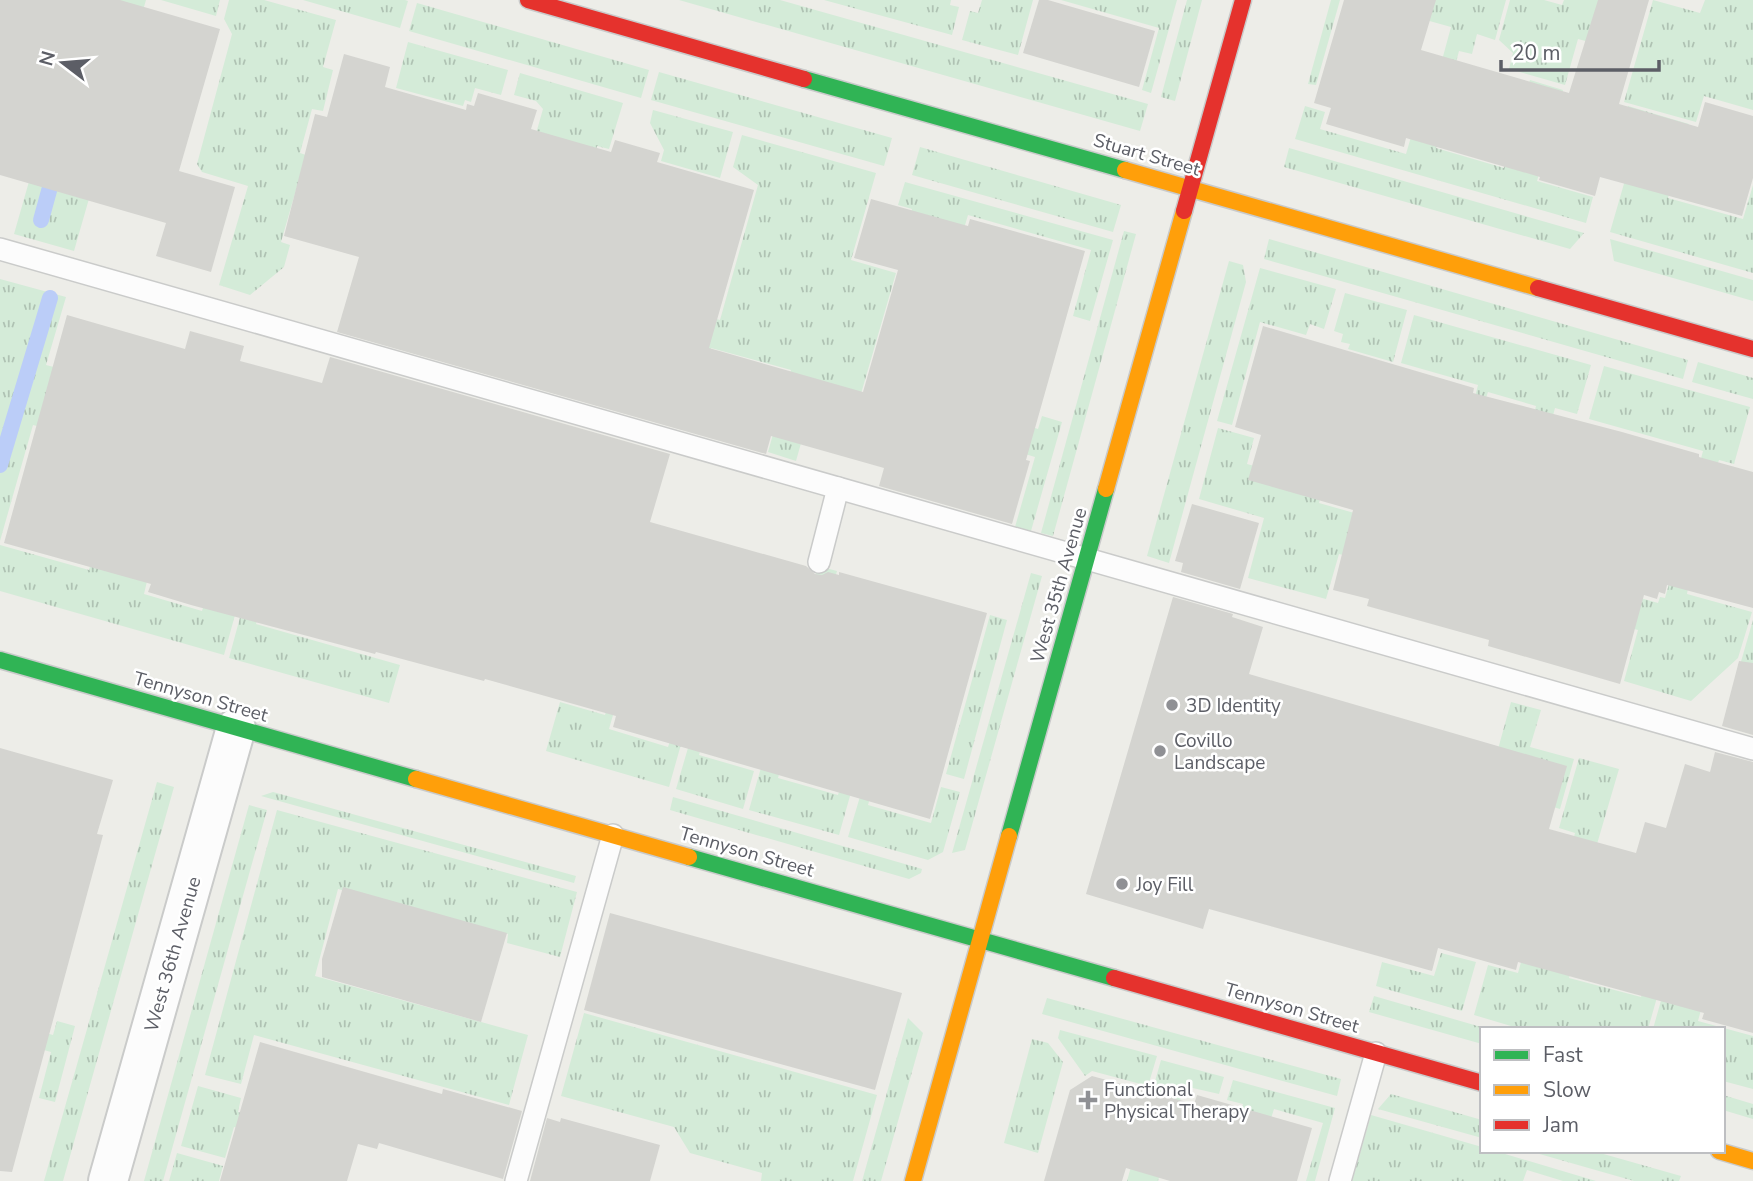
<svg xmlns="http://www.w3.org/2000/svg" width="1753" height="1181" font-family="'Nunito Sans',sans-serif">
	<style>
		.grass { fill: url(#grass-tufts) }
		.lines { fill: none; stroke-linecap: round; stroke-linejoin: round }
		.stream { stroke: #bbcdf8; stroke-width: 16 }
		.building { fill: #d4d4d0 }
		.lane-casing { stroke: #cacbca; stroke-width: 24 }
		.street-casing { stroke: #cacbca; stroke-width: 42 }
		.fast-casing { stroke: #c9caca; stroke-width: 19 }
		.slow-casing { stroke: #c9caca; stroke-width: 19 }
		.jam-casing { stroke: #c9caca; stroke-width: 19 }
		.lane { stroke: #fcfcfc; stroke-width: 21 }
		.street { stroke: #fcfcfc; stroke-width: 38 }
		.fast { stroke: #30b455; stroke-width: 16 }
		.slow { stroke: #ff9f0a; stroke-width: 16 }
		.jam { stroke: #e5322d; stroke-width: 16 }
		.poi-dot { fill: #8f9094; stroke: #fff; stroke-width: 2.5 }
		.labels { text-anchor: middle; stroke-width: 5; stroke-linejoin: round; paint-order: stroke }
		.street-label { font-size: 19px; fill: #5c5e66; stroke: #fff }
		.poi-label { font-size: 19px; fill: #5c5e66; stroke: #fff; text-anchor: start }
	</style>
	<defs>
		<pattern id="grass-tufts" width="24" height="20" patternUnits="userSpaceOnUse" patternTransform="scale(1.75)"><rect width="24" height="20" fill="#d4ebd8"/><path d="M3 7l-1-3M5 7V3M7 7l1-3M15 17l-1-3M17 17v-4M19 17l1-3" fill="none" stroke="#afc2b3"/></pattern>
	</defs>
	<rect width="100%" height="100%" fill="#edede8"/>
	<!-- grass -->
	<g class="grass">
		<polygon points="77,0 146,0 74,251 14,234 34,164 0,108"/>
		<polygon points="161,0 220,0 216,16"/>
		<polygon points="229,0 264,0 336,20 323,67 333,70 323,111 312,109 300,153 306,155 281,242 290,245 284,267 250,295 219,285 248,186 202,172 197,164 232,34 224,19"/>
		<polygon points="303,0 405,0 408,1 400,28"/>
		<polygon points="679,0 780,0 1148,104 1140,131"/>
		<polygon points="824,0 951,0 950,5 959,7 952,35"/>
		<polygon points="982,0 1033,0 1018,55 962,40 970,11 978,13"/>
		<polygon points="1061,0 1177,0 1151,93 1142,90 1159,28"/>
		<polygon points="1187,0 1202,0 1175,101 1161,97"/>
		<polygon points="1331,0 1340,0 1316,85 1308,84"/>
		<polygon points="1392,0 1506,0 1495,40 1477,34 1472,54 1459,51 1446,101 1432,97 1451,27 1390,10"/>
		<polygon points="1510,0 1544,0 1562,5 1564,0 1621,0 1608,47 1578,39 1565,85 1509,69 1513,53 1499,40"/>
		<polygon points="1653,0 1700,13 1705,0 1753,0 1753,110 1704,96 1696,122 1624,102"/>
		<polygon points="417,3 649,70 641,98 409,31"/>
		<polygon points="408,42 508,70 501,95 475,88 471,102 465,100 463,106 396,88"/>
		<polygon points="659,72 892,138 884,166 651,100"/>
		<polygon points="520,73 623,103 609,149 597,146 568,247 507,235 543,109 536,101 514,95"/>
		<polygon points="1530,80 1563,90 1537,181 1593,197 1586,223 1295,139 1305,106 1325,112 1320,129 1406,154 1422,99 1448,106 1436,148 1504,168"/>
		<polygon points="1628,106 1689,124 1668,198 1743,219 1753,185 1753,273 1610,232 1632,156 1615,151"/>
		<polygon points="653,110 733,132 720,178 661,161 664,150 650,123"/>
		<polygon points="742,135 876,173 851,260 896,273 858,404 805,429 796,461 768,452 791,370 711,348 693,410 650,300 720,320 758,185 733,167"/>
		<polygon points="920,147 1121,205 1113,232 912,175"/>
		<polygon points="1289,148 1584,233 1570,249 1284,167"/>
		<polygon points="905,182 1113,240 1090,321 1073,316 1091,250 968,215 955,259 896,268 912,209 898,205"/>
		<polygon points="1124,231 1136,234 1053,536 1041,533"/>
		<polygon points="1269,239 1688,360 1683,379 1264,259"/>
		<polygon points="1610,239 1753,280 1753,301 1614,261"/>
		<polygon points="1229,261 1243,265 1246,282 1169,563 1147,556"/>
		<polygon points="1260,268 1336,289 1324,329 1310,324 1306,335 1260,322 1232,425 1217,421"/>
		<polygon points="0,279 66,297 46,365 69,371 53,430 33,425 0,541"/>
		<polygon points="1345,293 1407,310 1393,362 1348,349 1350,344 1341,342 1343,334 1334,331"/>
		<polygon points="1414,315 1591,365 1577,414 1555,408 1551,423 1533,418 1536,406 1488,392 1484,404 1474,401 1478,385 1401,363"/>
		<polygon points="1360,358 1319,503 1432,535 1374,563 1339,554 1326,599 1248,578 1264,518 1199,499 1218,428 1254,438 1247,464 1298,478"/>
		<polygon points="1698,362 1753,378 1753,399 1692,382"/>
		<polygon points="1604,366 1750,407 1734,464 1719,460 1715,471 1698,470 1703,451 1589,419"/>
		<polygon points="1042,416 1062,422 1031,531 1015,527 1035,457 1015,451 1023,424 1038,429"/>
		<polygon points="0,545 89,570 91,562 148,577 144,594 202,611 212,578 243,586 224,655 0,591"/>
		<polygon points="818,566 837,571 778,778 838,795 846,768 857,771 839,835 749,810"/>
		<polygon points="1031,573 1042,576 965,850 952,853"/>
		<polygon points="1671,577 1689,582 1687,594 1752,612 1738,658 1691,701 1624,681 1638,630 1607,622 1616,591 1658,603 1660,597 1665,598"/>
		<polygon points="642,584 650,586 609,729 668,747 677,720 687,723 669,787 546,751 560,702 605,715"/>
		<polygon points="248,588 265,593 256,624 400,665 389,703 229,658"/>
		<polygon points="990,615 1007,620 964,779 946,774"/>
		<polygon points="1753,620 1753,669 1740,665"/>
		<polygon points="1511,702 1541,710 1530,747 1574,759 1560,809 1516,796 1479,818"/>
		<polygon points="695,724 707,727 699,755 754,771 743,809 676,789"/>
		<polygon points="1579,758 1619,769 1590,868 1595,880 1569,978 1641,997 1689,832 1703,836 1648,1029 1521,1029 1474,1015 1488,965 1518,973 1542,887 1559,891 1575,833 1559,828"/>
		<polygon points="867,773 876,776 868,805 931,823 941,787 960,792 943,852 928,860 848,837"/>
		<polygon points="157,782 174,787 63,1181 44,1181"/>
		<polygon points="273,792 576,876 574,883 261,796"/>
		<polygon points="673,797 922,869 921,873 909,879 670,810"/>
		<polygon points="249,805 267,810 163,1181 144,1181"/>
		<polygon points="277,810 577,892 560,957 507,943 508,934 338,889 315,976 528,1035 509,1105 254,1035 241,1084 205,1075"/>
		<polygon points="1706,840 1714,961 1698,1021 1753,1036 1753,1089 1723,1081 1723,1029 1653,1029"/>
		<polygon points="1441,953 1476,962 1462,1011 1376,986 1382,962 1434,976"/>
		<polygon points="1374,996 1488,1029 1482,1029 1482,1044 1369,1012"/>
		<polygon points="1047,998 1341,1079 1337,1096 1042,1014"/>
		<polygon points="584,1013 877,1095 853,1181 761,1181 762,1173 690,1153 674,1127 561,1096"/>
		<polygon points="908,1018 923,1033 881,1181 862,1181"/>
		<polygon points="3,1021 53,1035 57,1021 75,1026 55,1102 39,1098 51,1052 0,1038"/>
		<polygon points="1060,1030 1157,1056 1148,1086 1092,1071 1085,1076 1058,1038"/>
		<polygon points="1032,1039 1048,1043 1063,1062 1038,1153 1004,1143"/>
		<polygon points="1161,1060 1224,1077 1219,1094 1184,1086 1158,1181 1127,1181"/>
		<polygon points="1233,1080 1335,1108 1315,1181 1306,1181 1323,1123 1274,1109 1266,1134 1237,1126 1243,1104 1227,1100"/>
		<polygon points="198,1086 241,1098 238,1112 335,1138 330,1153 234,1127 225,1158 181,1146"/>
		<polygon points="1391,1094 1482,1120 1482,1138 1378,1109"/>
		<polygon points="1723,1095 1753,1104 1753,1119 1723,1110"/>
		<polygon points="1371,1115 1482,1147 1482,1151 1495,1151 1596,1181 1563,1181 1527,1170 1523,1181 1352,1181"/>
		<polygon points="1529,1151 1593,1151 1681,1176 1679,1181 1634,1181"/>
		<polygon points="177,1153 223,1166 219,1181 169,1181"/>
	</g>
	<g class="lines">
		<!-- stream -->
		<g class="stream">
			<polyline points="41,220 55,169"/>
			<polyline points="0,465 50,298"/>
		</g>
	</g>
	<!-- building -->
	<g class="building">
		<polygon points="0,0 120,0 220,29 179,171 235,187 211,272 156,256 166,223 0,175"/>
		<polygon points="1039,0 1048,0 1155,31 1139,87 1023,53"/>
		<polygon points="1344,0 1436,0 1421,50 1569,93 1598,0 1649,0 1619,104 1698,127 1705,102 1753,116 1753,178 1742,216 1600,177 1595,196 1539,180 1540,177 1406,138 1404,147 1326,124 1331,108 1314,103"/>
		<polygon points="344,54 390,67 385,87 466,110 467,104 474,106 478,93 537,110 531,129 611,152 615,140 660,153 657,162 754,190 709,348 863,392 898,270 854,258 871,199 968,226 970,219 1085,251 1026,460 1030,461 1012,524 879,486 884,468 771,436 766,454 337,332 359,257 284,236 315,114 327,117"/>
		<polygon points="67,315 185,349 190,331 244,346 240,361 322,383 330,357 670,454 650,522 806,566 815,574 822,575 828,572 839,575 839,572 987,613 930,819 613,727 616,716 485,679 484,681 376,652 375,654 191,605 148,592 151,584 4,543"/>
		<polygon points="1263,326 1474,388 1473,393 1622,432 1699,454 1699,457 1753,472 1753,608 1667,585 1665,594 1659,592 1657,599 1644,595 1620,684 1488,646 1489,640 1367,606 1369,599 1333,590 1353,510 1248,480 1261,435 1235,427"/>
		<polygon points="1192,504 1259,523 1240,589 1181,572 1183,563 1175,561"/>
		<polygon points="1173,597 1233,614 1232,617 1263,627 1249,674 1567,766 1549,829 1636,853 1645,822 1666,828 1685,764 1710,772 1715,752 1753,762 1753,1033 1702,1019 1704,1013 1518,962 1516,970 1438,948 1432,971 1209,909 1203,929 1086,894"/>
		<polygon points="1739,661 1753,663 1753,735 1722,726"/>
		<polygon points="0,748 113,780 97,834 103,835 12,1172 0,1171"/>
		<polygon points="343,887 507,933 481,1022 322,977 322,959"/>
		<polygon points="610,913 902,993 875,1090 584,1010"/>
		<polygon points="260,1042 442,1094 443,1089 522,1111 503,1179 379,1143 377,1149 358,1144 347,1181 220,1181"/>
		<polygon points="1092,1076 1194,1104 1197,1095 1312,1128 1297,1181 1170,1181 1126,1168 1122,1181 1044,1181 1070,1090"/>
		<polygon points="547,1118 560,1122 561,1118 660,1145 650,1181 530,1181"/>
	</g>
	<g class="lines">
		<defs>
			<g id="lane">
				<polyline points="0,249 1753,749"/>
				<polyline points="819,562 838,488"/>
				<polyline points="516,1181 613,835"/>
				<polyline points="1340,1181 1376,1053"/>
			</g>
			<polyline id="street" points="108,1181 236,728"/>
			<g id="fast">
				<polyline points="804,79 1125,170"/>
				<polyline points="0,660 416,779"/>
				<polyline points="1009,836 1106,489"/>
				<polyline points="689,857 1114,978"/>
			</g>
			<g id="slow">
				<polyline points="1125,170 1538,288"/>
				<polyline points="1106,489 1184,211"/>
				<polyline points="416,779 689,857"/>
				<polyline points="1719,1151 1753,1161"/>
				<polyline points="913,1181 1009,836"/>
			</g>
			<g id="jam">
				<polyline points="528,0 804,79"/>
				<polyline points="1184,211 1243,0"/>
				<polyline points="1538,288 1753,349"/>
				<polyline points="1114,978 1482,1083"/>
			</g>
		</defs>
		<!-- lane casing -->
		<use href="#lane" class="lane-casing"/>
		<!-- street casing -->
		<use href="#street" class="street-casing"/>
		<!-- fast casing -->
		<use href="#fast" class="fast-casing"/>
		<!-- slow casing -->
		<use href="#slow" class="slow-casing"/>
		<!-- jam casing -->
		<use href="#jam" class="jam-casing"/>
		<!-- lane -->
		<use href="#lane" class="lane"/>
		<!-- street -->
		<use href="#street" class="street"/>
		<!-- fast -->
		<use href="#fast" class="fast"/>
		<!-- slow -->
		<use href="#slow" class="slow"/>
		<!-- jam -->
		<use href="#jam" class="jam"/>
	</g>
	<!-- markers -->
	<g class="poi-dot">
		<circle cx="1172" cy="705" r="7"/>
		<circle cx="1160" cy="751" r="7"/>
		<circle cx="1122" cy="884" r="7"/>
		<path d="M1084.5 1089.5h7v7h7v7h-7v7h-7v-7h-7v-7h7z"/>
	</g>
	<g class="labels">
		<!-- street labels -->
		<g class="street-label">
			<text transform="translate(1147 154) rotate(16)" y="7">Stuart Street</text>
			<text transform="translate(1058 585) rotate(-74)" y="7">West 35th Avenue</text>
			<text transform="translate(201 696) rotate(16)" y="7">Tennyson Street</text>
			<text transform="translate(747 851) rotate(16)" y="7">Tennyson Street</text>
			<text transform="translate(172 954) rotate(-74)" y="7">West 36th Avenue</text>
			<text transform="translate(1292 1007) rotate(16)" y="7">Tennyson Street</text>
		</g>
		<!-- poi labels -->
		<g class="poi-label">
			<text x="1186" y="712">3D Identity</text>
			<text x="1174" y="747">Covillo<tspan x="1174" dy="22">Landscape</tspan></text>
			<text x="1136" y="891">Joy Fill</text>
			<text x="1104" y="1096">Functional<tspan x="1104" dy="22">Physical Therapy</tspan></text>
		</g>
	</g>
	<!-- legend -->
	<rect x="1480" y="1027" width="245" height="126" fill="#ffffff" stroke="#bebfc2" stroke-width="2"/>
	<rect x="1494" y="1050" width="35" height="10" fill="#30b455" stroke="#bebfc2" stroke-width="2"/>
	<text x="1543" y="1062" font-size="21" fill="#5c5e66">Fast</text>
	<rect x="1494" y="1085" width="35" height="10" fill="#ff9f0a" stroke="#bebfc2" stroke-width="2"/>
	<text x="1543" y="1097" font-size="21" fill="#5c5e66">Slow</text>
	<rect x="1494" y="1120" width="35" height="10" fill="#e5322d" stroke="#bebfc2" stroke-width="2"/>
	<text x="1543" y="1132" font-size="21" fill="#5c5e66">Jam</text>
	<!-- north arrow -->
	<g transform="translate(63 63) rotate(286)" stroke="#ffffff" stroke-width="5" paint-order="stroke">
	<path d="M0-5L12 26L0 18L-12 26Z" fill="#5c5e66"/>
	<text y="-10" font-size="19" font-weight="bold" text-anchor="middle" fill="#5c5e66">N</text>
	</g>
	<!-- scale -->
	<path d="M1501 60v10h158v-10" fill="none" stroke="#5c5e66" stroke-width="3.5"/>
	<text x="1512" y="60" font-size="21" fill="#5c5e66" stroke="#ffffff" stroke-width="5" paint-order="stroke">20 m</text>
</svg>
